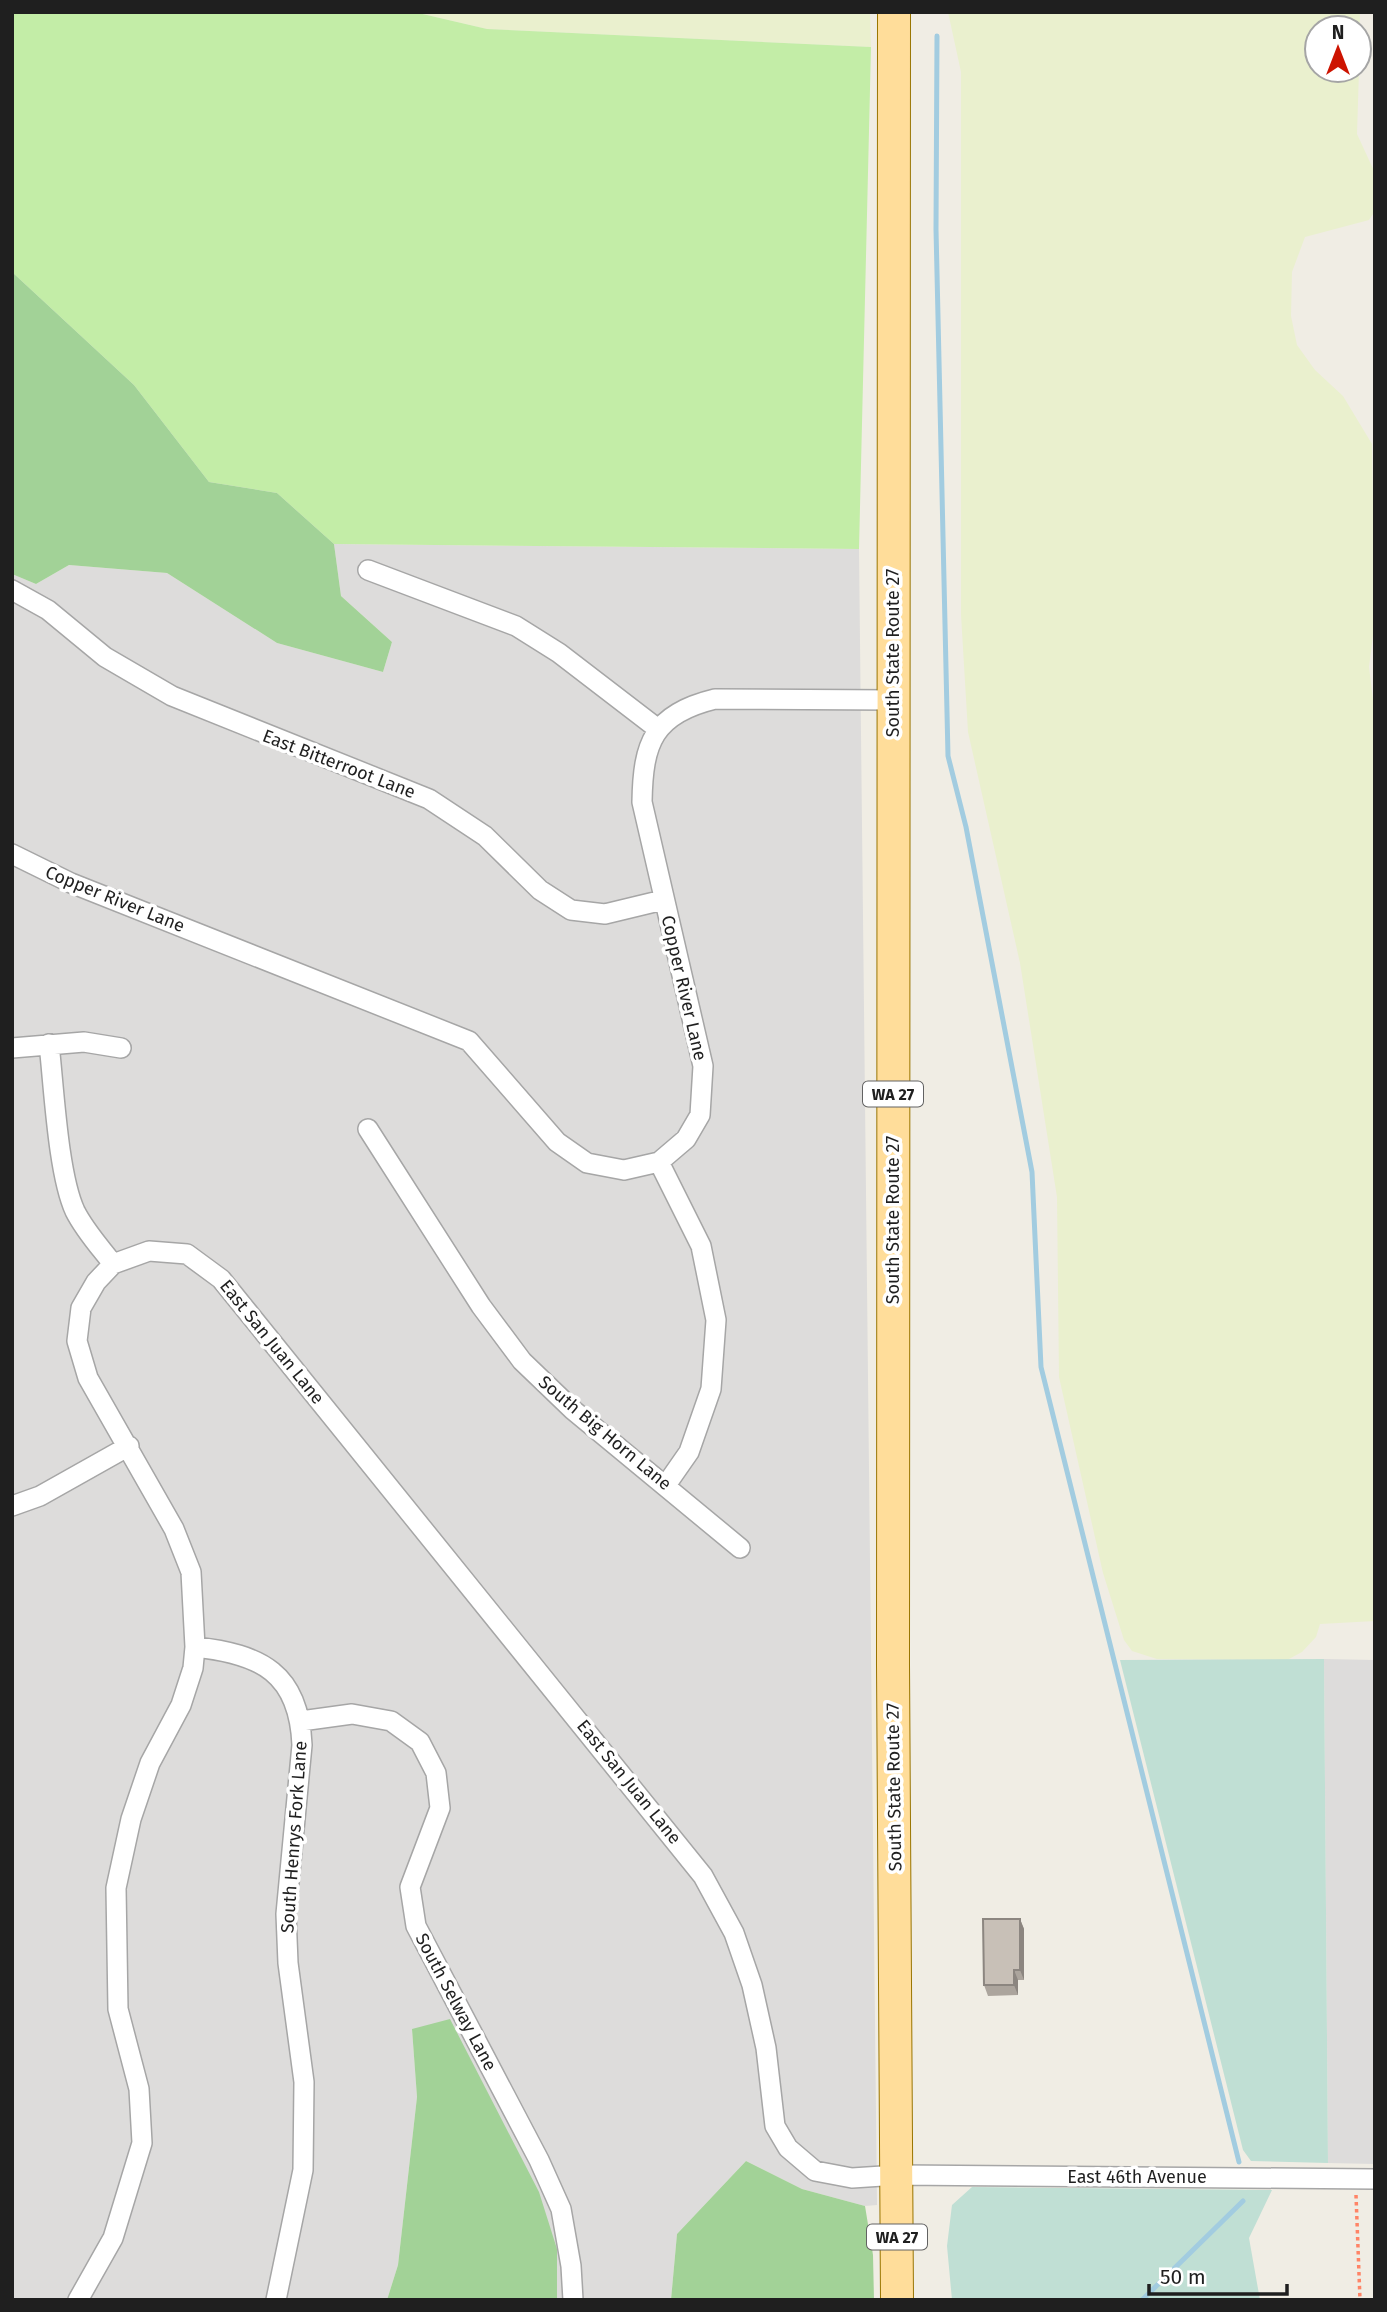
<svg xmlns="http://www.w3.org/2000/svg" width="1387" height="2312" viewBox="0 0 1387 2312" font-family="'Fira Sans',sans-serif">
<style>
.residential{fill:#dddcdb}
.farmland{fill:#eaf0ce}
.grass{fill:#c3eda7}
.forest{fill:#a2d297}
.wetland{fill:#c0dfd4}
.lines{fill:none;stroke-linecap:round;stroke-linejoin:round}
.stream{stroke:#a2cce0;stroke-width:5}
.minor-casing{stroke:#a6a6a6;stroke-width:22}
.primary-casing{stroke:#997500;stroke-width:34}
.path{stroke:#ff8466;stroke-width:3.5;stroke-dasharray:3.5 3.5;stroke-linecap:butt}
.minor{stroke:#fff;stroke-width:19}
.primary{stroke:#ffdd9a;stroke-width:32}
.wall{fill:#aca59d}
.shaded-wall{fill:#8c8680}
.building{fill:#c8c0b7;stroke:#8c8680;stroke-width:2}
.labels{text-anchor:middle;stroke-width:7;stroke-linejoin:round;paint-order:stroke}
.shield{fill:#fff;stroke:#626262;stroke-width:2}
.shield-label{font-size:16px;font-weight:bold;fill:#1f1f1f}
.street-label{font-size:18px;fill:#1f1f1f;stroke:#fff}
</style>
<rect width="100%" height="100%" fill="#f0ede4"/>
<path class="residential" d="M 334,544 L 859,549 L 877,2205 L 865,2206 L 802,2189 L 746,2161 L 677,2234 L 671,2300 L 557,2300 L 557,2249 L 412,2029 L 417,2097 L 398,2265 L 387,2300 L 12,2300 L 12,574 L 36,584 L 69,565 L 167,573 L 277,643 L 383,672 L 392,642 L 341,596 Z
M 1324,1659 L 1375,1660 L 1375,2164 L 1328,2163 Z"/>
<path class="farmland" d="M 414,12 L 870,12 L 871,47 L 487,29 Z
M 948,12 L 1360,12 L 1359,51 L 1359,28 L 1317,28 L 1317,70 L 1359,70 L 1357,134 L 1375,173 L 1375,211 L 1369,220 L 1305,237 L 1292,272 L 1291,316 L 1297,345 L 1315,370 L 1343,396 L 1372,444 L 1375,620 L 1369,667 L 1375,716 L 1375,1621 L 1320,1624 L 1316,1637 L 1302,1652 L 1287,1660 L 1157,1659 L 1132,1651 L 1124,1640 L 1103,1573 L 1059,1377 L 1057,1197 L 1020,963 L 968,732 L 961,615 L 961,72 Z"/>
<path class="grass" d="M 12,12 L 414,12 L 487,29 L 871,47 L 859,549 L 334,544 L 277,493 L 209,482 L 134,385 L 12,272 Z"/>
<path class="forest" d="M 12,272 L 134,385 L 209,482 L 277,493 L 334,544 L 341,596 L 392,642 L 383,672 L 277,643 L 167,573 L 69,565 L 36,584 L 12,574 Z
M 450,2019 L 539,2192 L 557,2249 L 557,2300 L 387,2300 L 398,2265 L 417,2097 L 412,2029 Z
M 746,2161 L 802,2189 L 865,2206 L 873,2255 L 874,2300 L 671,2300 L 677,2234 Z"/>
<path class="wetland" d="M 1324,1659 L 1328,2163 L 1251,2161 L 1243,2150 L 1120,1660 Z
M 972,2187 L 1272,2190 L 1249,2238 L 1260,2300 L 952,2300 L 947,2246 L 952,2205 Z"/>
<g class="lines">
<path class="stream" d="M 937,36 L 936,229 L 948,756 L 966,827 L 1032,1172 L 1041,1367 L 1239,2162
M 1142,2300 L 1243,2201"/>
<defs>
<path id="minor" d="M 368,570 L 516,626 L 559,653 L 658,729
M 12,590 L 48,610 L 105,657 L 172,696 L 429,799 L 485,836 L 540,890 L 571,910 L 605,914 L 663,900
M 12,854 L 71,883 L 469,1041 L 557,1142 L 587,1163 L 624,1170 L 659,1162 L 686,1139 L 700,1115 L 703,1066 L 642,802 C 643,743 653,714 715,699 L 893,700
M 49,1044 C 54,1088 58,1174 75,1211 C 85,1231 100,1247 113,1264
M 12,1048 L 84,1042 L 121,1048
M 368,1129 L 481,1306 L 522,1361 L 573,1410 L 740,1548
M 659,1162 L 701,1246 L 716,1320 L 711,1389 L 689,1452 L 666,1485
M 12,1506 L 40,1496 L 129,1446
M 195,1647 C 261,1654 299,1673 302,1745 L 286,1914 L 288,1963 L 304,2082 L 303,2170 L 276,2300
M 301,1721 L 352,1714 L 391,1721 L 420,1742 L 436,1773 L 440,1808 L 410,1887 L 416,1926 L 539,2160 L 561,2209 L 571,2266 L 573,2300
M 78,2300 L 113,2238 L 142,2143 L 139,2089 L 118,2009 L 116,1888 L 131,1819 L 150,1763 L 181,1705 L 193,1668 L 195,1647 L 191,1572 L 174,1529 L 88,1378 L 77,1341 L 81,1308 L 96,1282 L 113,1264 L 149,1251 L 187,1254 L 221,1279 L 703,1876 L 734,1933 L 752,1985 L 766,2048 L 775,2126 L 788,2148 L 815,2171 L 852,2178 L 898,2175 L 1375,2179"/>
<path id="primary" d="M 894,12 L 893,1665 L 897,2300"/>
</defs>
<use href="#minor" class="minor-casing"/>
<use href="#primary" class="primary-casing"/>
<path class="path" d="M 1356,2195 L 1360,2300"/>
<use href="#minor" class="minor"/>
<use href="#primary" class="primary"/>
</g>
<path class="wall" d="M 1020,1919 L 1024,1929 L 1024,1980 L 1018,1980 L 1018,1995 L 988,1996 L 984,1985 Z"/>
<path class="shaded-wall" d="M 1020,1919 L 1024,1929 L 1024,1980 L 1020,1970 Z
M 1014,1970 L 1018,1980 L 1018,1995 L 1014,1985 Z"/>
<path class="building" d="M 983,1919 L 1020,1919 L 1020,1970 L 1014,1970 L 1014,1985 L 984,1985 Z"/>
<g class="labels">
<g class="shield">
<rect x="863" y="1081.5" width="60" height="25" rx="5"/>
<rect x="867" y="2224.5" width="60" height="25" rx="5"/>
</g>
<g class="shield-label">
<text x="893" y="1100">WA 27</text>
<text x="897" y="2243">WA 27</text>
</g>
<g class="street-label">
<text transform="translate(893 653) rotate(-90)" y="6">South State Route 27</text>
<text transform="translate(339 764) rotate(21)" y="6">East Bitterroot Lane</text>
<text transform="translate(115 899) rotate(22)" y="6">Copper River Lane</text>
<text transform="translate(684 988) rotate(77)" y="6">Copper River Lane</text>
<text transform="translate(893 1220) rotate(-90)" y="6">South State Route 27</text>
<text transform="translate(272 1342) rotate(51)" y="6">East San Juan Lane</text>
<text transform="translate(605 1433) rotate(40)" y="6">South Big Horn Lane</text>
<text transform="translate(629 1782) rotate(51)" y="6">East San Juan Lane</text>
<text transform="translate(894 1787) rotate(-91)" y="6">South State Route 27</text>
<text transform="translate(294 1837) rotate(-86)" y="6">South Henrys Fork Lane</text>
<text transform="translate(456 2002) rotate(62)" y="6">South Selway Lane</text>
<text x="1137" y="2183">East 46th Avenue</text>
</g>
</g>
<rect width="1387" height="2312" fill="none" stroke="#1f1f1f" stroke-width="28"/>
<g transform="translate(1338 49)"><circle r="33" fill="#ffffff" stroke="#a5a5a5" stroke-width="2"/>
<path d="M0-5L12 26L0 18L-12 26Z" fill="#cd1300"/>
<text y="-10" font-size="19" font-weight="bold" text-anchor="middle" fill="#1f1f1f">N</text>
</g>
<path d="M1149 2284v10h138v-10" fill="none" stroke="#1f1f1f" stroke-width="3.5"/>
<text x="1160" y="2284" font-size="21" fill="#1f1f1f" stroke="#ffffff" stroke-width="5" paint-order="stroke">50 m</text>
</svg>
